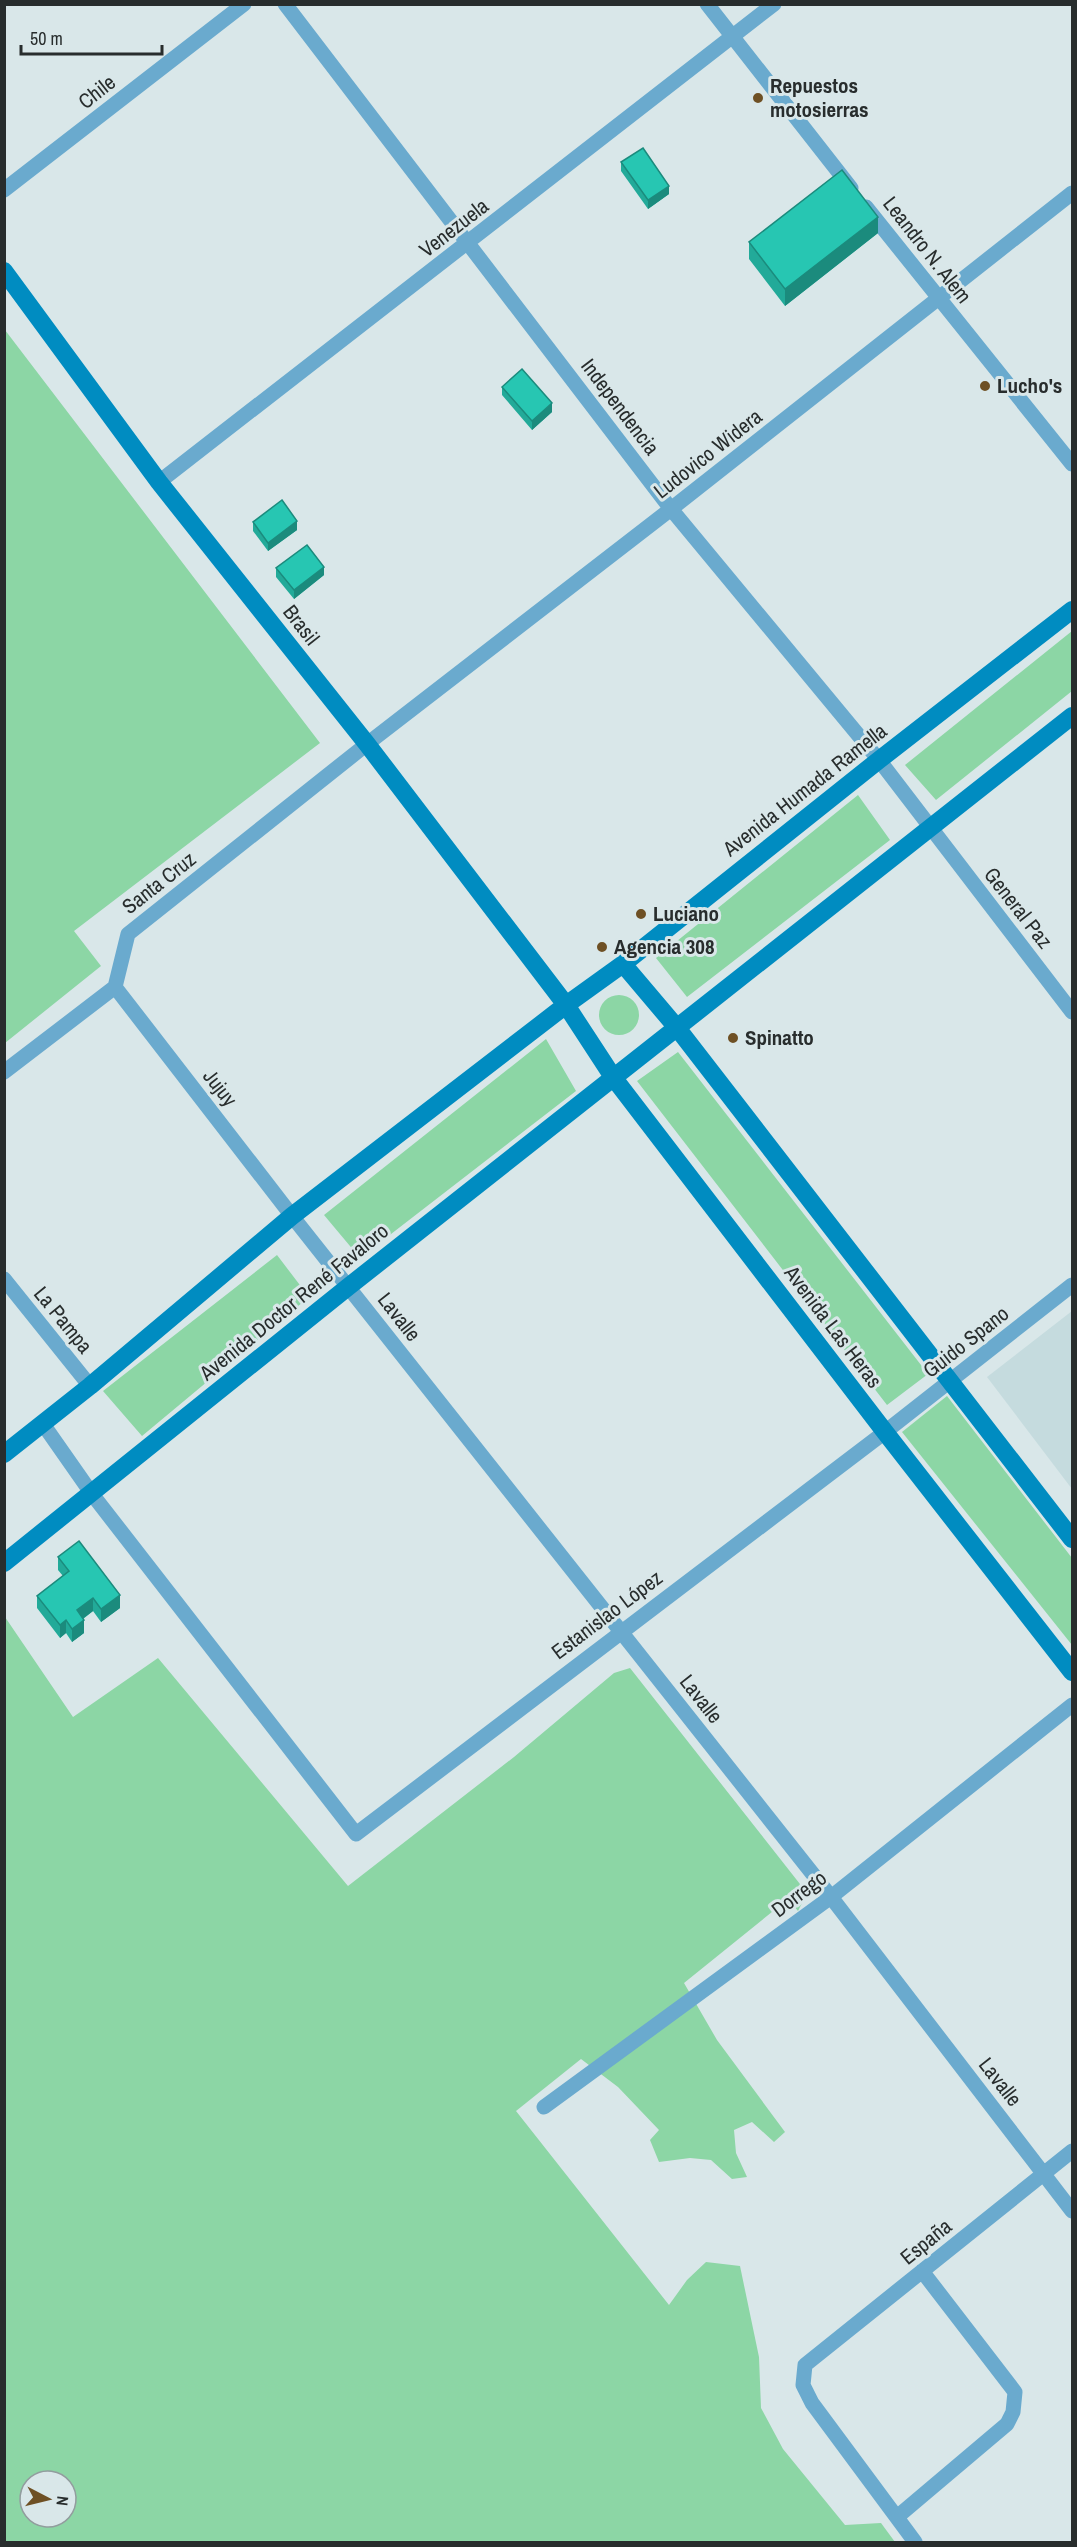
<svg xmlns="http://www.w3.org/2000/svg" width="1077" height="2547" viewBox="0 0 1077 2547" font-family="'Archivo Narrow',sans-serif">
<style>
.built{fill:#c5dbde}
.green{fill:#8cd6a5;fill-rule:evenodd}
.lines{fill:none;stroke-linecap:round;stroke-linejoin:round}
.street{stroke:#6aaace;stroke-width:15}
.secondary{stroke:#008cc1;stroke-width:18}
.wall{fill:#2a9}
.shaded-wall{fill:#1b8b7d}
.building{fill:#27c6b2;stroke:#1b8b7d;stroke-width:1.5}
.poi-dot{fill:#6e5024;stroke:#d9e7e9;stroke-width:2}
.labels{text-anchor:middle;stroke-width:6;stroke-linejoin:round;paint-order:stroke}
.poi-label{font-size:21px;font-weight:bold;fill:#282d2d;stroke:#d9e7e9;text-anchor:start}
.street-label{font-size:21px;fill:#282d2d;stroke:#d9e7e9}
</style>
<rect width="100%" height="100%" fill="#d9e7e9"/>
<path class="built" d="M 1072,1311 L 1072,1489 L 987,1377 Z"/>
<path class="green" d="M 5,330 L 320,743 L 74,931 L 101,966 L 5,1043 Z
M 1072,631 L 1072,691 L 936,800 L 905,765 Z
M 858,795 L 890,840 L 687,997 L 656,958 Z
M599 1015a20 20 0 1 1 40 0a20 20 0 1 1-40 0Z
M 546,1039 L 576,1091 L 360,1258 L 324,1215 Z
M 678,1052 L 928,1374 L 887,1405 L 637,1081 Z
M 277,1255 L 309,1297 L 142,1436 L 103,1391 Z
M 947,1396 L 1072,1558 L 1072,1645 L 902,1432 Z
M 5,1617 L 73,1717 L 158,1658 L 348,1886 L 514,1757 L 614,1673 L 630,1668 L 807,1893 L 798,1911 L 788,1899 L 684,1983 L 717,2040 L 785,2132 L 774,2142 L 752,2122 L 734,2130 L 736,2153 L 747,2177 L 732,2179 L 711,2160 L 690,2158 L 659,2162 L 650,2140 L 659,2130 L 618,2087 L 581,2059 L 516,2111 L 669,2305 L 687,2280 L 706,2262 L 740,2266 L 759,2357 L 761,2408 L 783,2449 L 845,2525 L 881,2523 L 895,2542 L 5,2542 ZM 30,2481 L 66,2481 L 66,2517 L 30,2517 Z"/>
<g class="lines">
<path class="street" d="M 285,4 L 671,509 L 879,760 L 1072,1012
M 707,4 L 851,188
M 4,190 L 244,4
M 866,207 L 1072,464
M 159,482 L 774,4
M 115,987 L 292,1216 L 831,1897 L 1072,2211
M 4,1072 L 115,987 L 128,934 L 367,744 L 671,509 L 1072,193
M 4,1279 L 90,1386
M 43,1424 L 92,1494 L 356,1834 L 885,1432 L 1072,1285
M 544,2107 L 831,1897 L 1072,1705
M 897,2517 L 1007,2424 L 1013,2412 L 1015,2392 L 922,2271
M 915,2542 L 812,2403 L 803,2385 L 805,2365 L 1072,2151"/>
<path class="secondary" d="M 4,271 L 159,482 L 367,744 L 566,1005 L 613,1077 L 885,1432 L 1072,1672
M 623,964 L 678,1029 L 1072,1539
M 4,1454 L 90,1386 L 292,1216 L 566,1005 L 623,964 L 879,760 L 1072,610
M 4,1563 L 348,1287 L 1072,716"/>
</g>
<path class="wall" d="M 621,162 L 669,194 L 648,209 L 621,171 Z
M 878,233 L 785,306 L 749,259 L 749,242 Z
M 502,387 L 552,412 L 532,430 L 502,395 Z
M 253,522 L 297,530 L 268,551 L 253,531 Z
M 276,568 L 324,575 L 294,599 L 276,577 Z
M 58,1557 L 120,1608 L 101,1622 L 93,1611 L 83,1619 L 84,1633 L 72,1642 L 66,1633 L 60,1638 L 37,1608 L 37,1596 L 63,1576 L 58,1570 Z"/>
<path class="shaded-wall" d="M 669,186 L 669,194 L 648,209 L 648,200 Z
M 878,217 L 878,233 L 785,306 L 785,289 Z
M 552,403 L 552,412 L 532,430 L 532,421 Z
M 297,521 L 297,530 L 268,551 L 268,543 Z
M 324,567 L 324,575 L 294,599 L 294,590 Z
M 120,1595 L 120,1608 L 101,1622 L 101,1609 Z
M 93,1598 L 93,1611 L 77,1623 L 77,1610 Z
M 66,1620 L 66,1633 L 60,1638 L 60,1625 Z
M 84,1620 L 84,1633 L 72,1642 L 72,1629 Z"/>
<path class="building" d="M 643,148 L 669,186 L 648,200 L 621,162 Z
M 842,170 L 878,217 L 785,289 L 749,242 Z
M 522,369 L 552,403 L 532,421 L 502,387 Z
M 282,500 L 297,521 L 268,543 L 253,522 Z
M 307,545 L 324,567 L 294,590 L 276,568 Z
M 79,1541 L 120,1595 L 101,1609 L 93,1598 L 77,1610 L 84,1620 L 72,1629 L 66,1620 L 60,1625 L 37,1596 L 69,1571 L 58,1557 Z"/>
<g class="poi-dot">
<circle cx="758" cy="98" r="6"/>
<circle cx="985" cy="386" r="6"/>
<circle cx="641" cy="914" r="6"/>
<circle cx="602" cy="947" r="6"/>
<circle cx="733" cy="1038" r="6"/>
</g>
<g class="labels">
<g class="poi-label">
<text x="770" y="93">Repuestos<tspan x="770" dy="24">motosierras</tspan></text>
<text x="997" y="393">Lucho's</text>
<text x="653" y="921">Luciano</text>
<text x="614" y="954">Agencia 308</text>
<text x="745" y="1045">Spinatto</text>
</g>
<g class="street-label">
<text transform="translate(97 92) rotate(-38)" y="7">Chile</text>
<text transform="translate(454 228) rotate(-38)" y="7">Venezuela</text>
<text transform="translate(927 250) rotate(52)" y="7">Leandro N. Alem</text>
<text transform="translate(620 407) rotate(53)" y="7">Independencia</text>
<text transform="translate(708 454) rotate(-38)" y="7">Ludovico Widera</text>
<text transform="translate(301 625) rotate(52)" y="7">Brasil</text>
<text transform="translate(805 790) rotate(-38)" y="7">Avenida Humada Ramella</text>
<text transform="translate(159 883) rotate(-38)" y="7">Santa Cruz</text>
<text transform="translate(1018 908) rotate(52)" y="7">General Paz</text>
<text transform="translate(220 1088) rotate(52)" y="7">Jujuy</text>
<text transform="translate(294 1302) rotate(-39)" y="7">Avenida Doctor René Favaloro</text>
<text transform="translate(399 1317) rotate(52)" y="7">Lavalle</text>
<text transform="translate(63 1320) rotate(51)" y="7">La Pampa</text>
<text transform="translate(833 1327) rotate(53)" y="7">Avenida Las Heras</text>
<text transform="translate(966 1342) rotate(-38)" y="7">Guido Spano</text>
<text transform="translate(607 1615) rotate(-37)" y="7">Estanislao López</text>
<text transform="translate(701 1699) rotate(52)" y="7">Lavalle</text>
<text transform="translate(799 1894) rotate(-37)" y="7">Dorrego</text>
<text transform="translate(1000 2082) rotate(52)" y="7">Lavalle</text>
<text transform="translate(926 2242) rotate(-39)" y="7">España</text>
</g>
</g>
<rect width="1077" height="2547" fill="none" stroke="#282d2d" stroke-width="12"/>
<g transform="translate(48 2499) rotate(97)"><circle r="28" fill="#d9e7e9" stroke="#929d9e" stroke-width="1.5"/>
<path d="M0-4.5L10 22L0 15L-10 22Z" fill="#6e5024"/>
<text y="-9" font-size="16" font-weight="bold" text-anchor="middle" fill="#282d2d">N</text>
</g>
<path d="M21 45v9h141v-9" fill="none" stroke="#282d2d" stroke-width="3"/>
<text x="30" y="45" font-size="18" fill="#282d2d" stroke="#d9e7e9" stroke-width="4.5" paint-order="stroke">50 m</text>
</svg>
